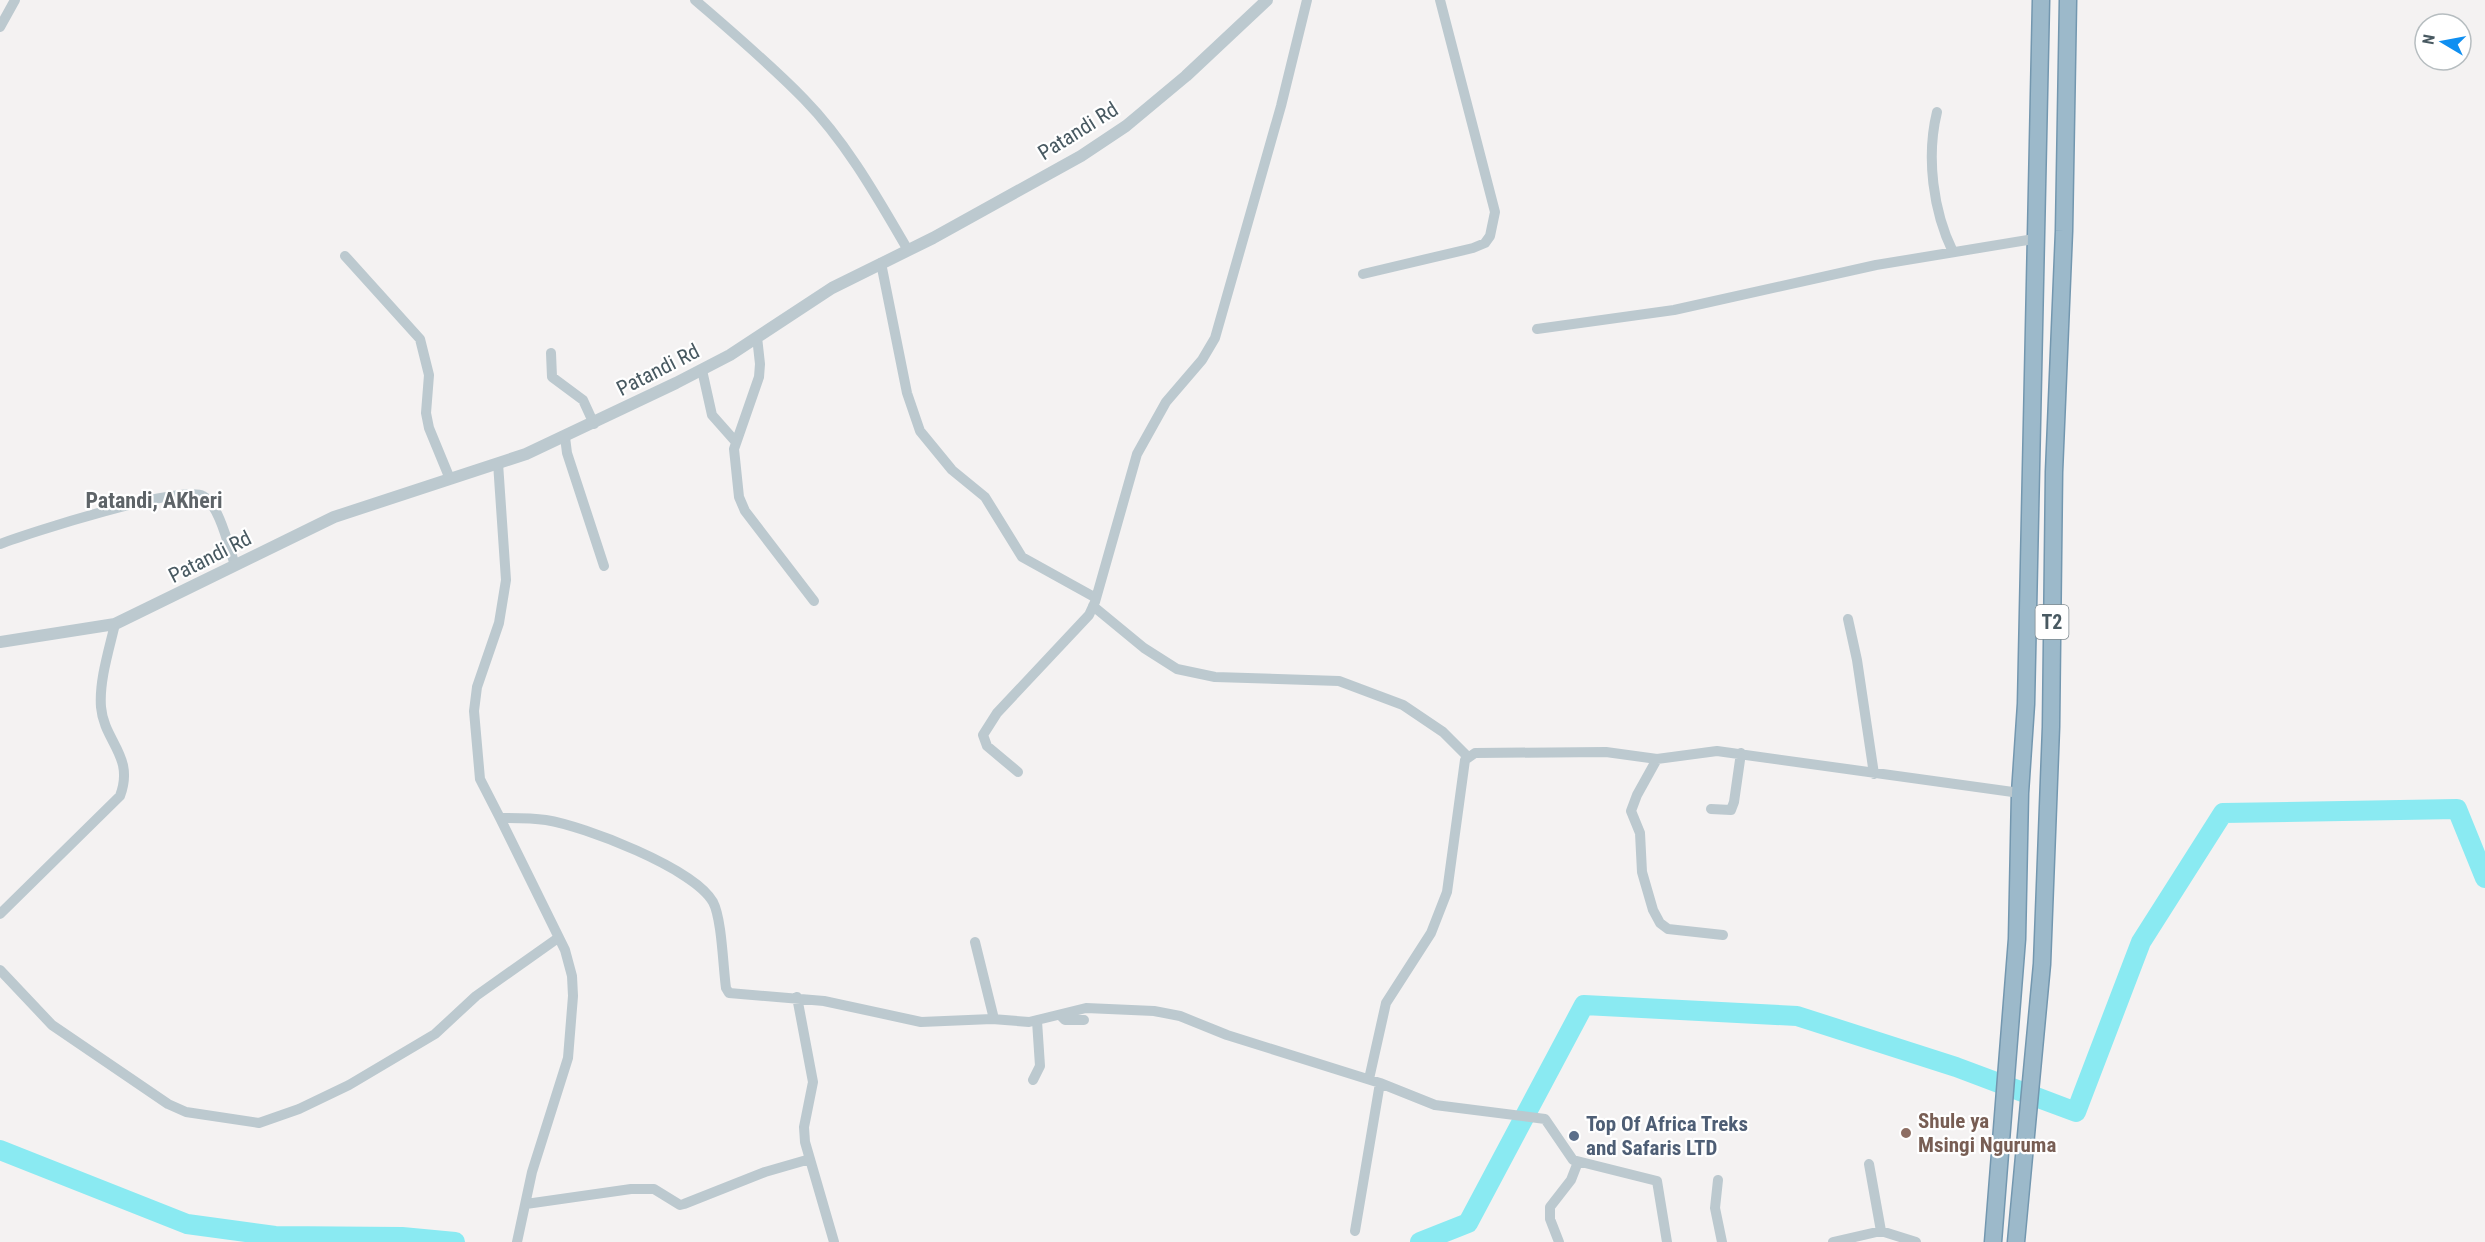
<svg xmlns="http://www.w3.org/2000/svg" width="2485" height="1242" viewBox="0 0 2485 1242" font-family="'Roboto Condensed',sans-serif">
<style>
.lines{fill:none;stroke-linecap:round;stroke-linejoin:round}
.river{stroke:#8aeaf2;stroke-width:20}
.trunk-casing{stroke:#7397af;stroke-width:19}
.minor{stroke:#bcc9cf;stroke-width:10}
.tertiary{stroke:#bcc9cf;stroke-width:12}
.trunk{stroke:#9cb9ca;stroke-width:16}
.education-dot{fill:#8d6e63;stroke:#fff;stroke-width:2}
.service-dot{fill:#5c6f8a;stroke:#fff;stroke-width:2}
.labels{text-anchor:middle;stroke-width:4.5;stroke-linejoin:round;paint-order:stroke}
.shield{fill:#fff;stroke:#7f8b90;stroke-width:1.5}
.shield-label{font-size:20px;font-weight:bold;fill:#485961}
.street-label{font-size:21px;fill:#485961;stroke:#fff}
.education-label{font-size:21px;font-weight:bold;fill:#785e54;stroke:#fff;text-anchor:start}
.service-label{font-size:21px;font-weight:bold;fill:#4e5e75;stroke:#fff;text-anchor:start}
.neighbourhood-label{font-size:22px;font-weight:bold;fill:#5e6468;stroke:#fff}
</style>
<rect width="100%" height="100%" fill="#f4f2f2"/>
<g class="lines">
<path class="river" d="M 0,1150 L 187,1224 L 275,1236 L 402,1237 L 455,1242
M 1420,1242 L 1468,1223 L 1584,1005 L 1797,1016 L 1956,1067 L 2076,1112 L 2141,942 L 2223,813 L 2457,809 L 2485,878"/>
<defs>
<path id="trunk" d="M 1993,1242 L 2017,939 L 2020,793 L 2026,704 L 2041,0
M 2016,1242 L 2042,964 L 2051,727 L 2054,472 L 2064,231 L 2068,0"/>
</defs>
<use href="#trunk" class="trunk-casing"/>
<path class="minor" d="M 695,0 C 732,32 770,64 804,99 C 847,143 877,197 908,250
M 0,27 L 15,0
M 1937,112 C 1926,157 1933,211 1953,252
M 345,256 L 420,339 L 429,375 L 426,413 L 429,428 L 450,479
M 881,263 L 907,393 L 920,431 L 952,470 L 985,497 L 1022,557 L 1096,598
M 1363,274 L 1473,248 L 1485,243 L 1490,236 L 1495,212 L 1440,0
M 1537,329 L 1674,310 L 1876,265 L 2034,239
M 757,337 L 760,364 L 759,377 L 734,449 L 739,497 L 745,511 L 814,601
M 551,353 L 552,377 L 583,400 L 594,424
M 702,370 L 712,415 L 735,441
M 565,437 L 567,453 L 604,566
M 498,463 L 506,580 L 499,623 L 477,687 L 474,711 L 480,779 L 500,818 L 565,950 L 572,976 L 573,996 L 568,1058 L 532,1172 L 517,1242
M 0,544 C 28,533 182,484 203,496 C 219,504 229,548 235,565
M 1093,606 L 1144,648 L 1177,669 L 1215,677 L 1339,681 L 1403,705 L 1443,732 L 1468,757
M 1848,619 L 1857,660 L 1874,774
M 1657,759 L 1637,795 L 1631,811 L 1640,833 L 1642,872 L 1653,910 L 1660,923 L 1668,929 L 1723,935
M 1018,772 L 987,746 L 983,735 L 997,713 L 1089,615 L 1095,602 L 1137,454 L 1166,402 L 1202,360 L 1215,338 L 1281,106 L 1307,0
M 1711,809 L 1731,810 L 1734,802 L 1741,753
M 500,818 C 516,818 531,818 546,820 C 584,826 694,868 713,902 C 722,919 723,967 726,988 L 729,993 L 824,1001 L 921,1022 L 992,1019 L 1029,1022 L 1086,1008 L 1154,1011 L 1180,1016 L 1227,1035 L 1380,1083 L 1435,1105 L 1545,1119 L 1573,1160 L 1657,1181 L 1667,1242
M 0,914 L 120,796 C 135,756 104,742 101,707 C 99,681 109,650 115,624
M 975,942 L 994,1019
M 0,970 L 52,1025 L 168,1104 L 186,1112 L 259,1123 L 299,1109 L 349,1085 L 435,1034 L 476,996 L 558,938
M 797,997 L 813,1082 L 804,1127 L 805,1142 L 834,1242
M 1061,1016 L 1065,1020 L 1084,1020
M 1369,1079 L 1386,1003 L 1431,933 L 1447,892 L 1465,760 L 1475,753 L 1606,752 L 1657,759 L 1717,751 L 2020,793
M 1033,1080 L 1040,1066 L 1037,1021
M 1869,1164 L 1881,1231
M 1718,1180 L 1715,1208 L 1722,1242
M 526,1204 L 631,1189 L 654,1189 L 680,1205 L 684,1204 L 765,1172 L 810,1159
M 1355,1231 L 1380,1083
M 1559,1242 L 1550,1219 L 1550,1207 L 1571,1180 L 1578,1162
M 1833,1242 L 1881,1231 L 1916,1242"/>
<path class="tertiary" d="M 0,642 L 115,624 L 334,517 L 526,454 L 676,383 L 730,355 L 832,288 L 933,238 L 1081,156 L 1126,126 L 1186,76 L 1267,0"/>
<use href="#trunk" class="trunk"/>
</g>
<circle class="education-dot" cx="1906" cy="1133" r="6"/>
<circle class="service-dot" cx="1574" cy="1136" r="6"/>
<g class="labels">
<rect class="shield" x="2035.5" y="605" width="33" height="34" rx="4.5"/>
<g class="shield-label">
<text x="2052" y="629">T2</text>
</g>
<g class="street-label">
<text transform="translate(1078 131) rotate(-32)" y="7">Patandi Rd</text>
<text transform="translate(658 370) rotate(-27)" y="7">Patandi Rd</text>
<text transform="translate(210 557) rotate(-27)" y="7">Patandi Rd</text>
</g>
<g class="education-label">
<text x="1918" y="1128">Shule ya<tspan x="1918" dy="24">Msingi Nguruma</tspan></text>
</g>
<g class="service-label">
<text x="1586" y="1131">Top Of Africa Treks<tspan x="1586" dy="24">and Safaris LTD</tspan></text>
</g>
<g class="neighbourhood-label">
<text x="154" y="508">Patandi, AKheri</text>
</g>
</g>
<g transform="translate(2443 42) rotate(280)"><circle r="28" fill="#ffffff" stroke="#b6bdc0" stroke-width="1.5"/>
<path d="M0-4.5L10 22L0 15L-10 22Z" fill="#0f8ff1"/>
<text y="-9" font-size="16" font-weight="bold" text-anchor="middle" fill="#485961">N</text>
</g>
</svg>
